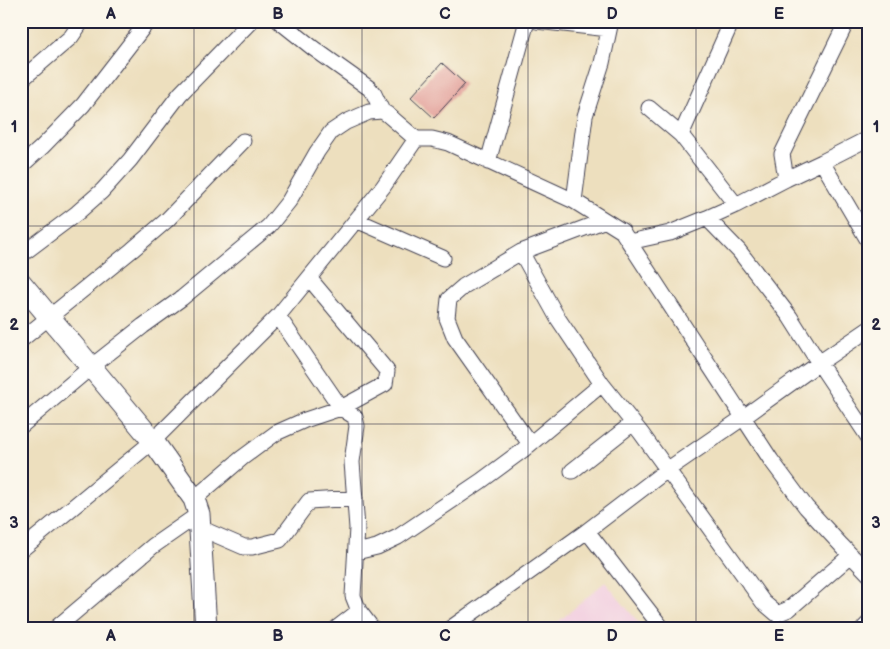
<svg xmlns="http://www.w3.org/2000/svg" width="890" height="649" viewBox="0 0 890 649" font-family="'Balsamiq Sans',sans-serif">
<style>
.built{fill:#f2cfe0}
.building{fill:#e3a09a}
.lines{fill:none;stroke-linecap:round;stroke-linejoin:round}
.street-casing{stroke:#403e4f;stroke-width:17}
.secondary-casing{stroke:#403e4f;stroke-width:23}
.street{stroke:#fff;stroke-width:15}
.secondary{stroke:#fff;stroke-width:21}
.grid{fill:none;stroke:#22223b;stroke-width:1;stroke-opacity:0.55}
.neatline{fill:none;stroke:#22223b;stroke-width:2}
.grid-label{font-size:16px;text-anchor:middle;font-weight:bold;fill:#22223b}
</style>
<rect width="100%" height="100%" fill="#fbf7ec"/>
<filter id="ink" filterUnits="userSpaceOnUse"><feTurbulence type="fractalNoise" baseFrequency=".02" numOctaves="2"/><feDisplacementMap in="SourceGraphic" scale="10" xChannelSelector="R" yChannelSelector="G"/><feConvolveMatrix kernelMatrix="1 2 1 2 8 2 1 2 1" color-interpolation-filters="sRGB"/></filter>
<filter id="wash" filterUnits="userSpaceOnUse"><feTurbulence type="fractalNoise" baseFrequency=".0096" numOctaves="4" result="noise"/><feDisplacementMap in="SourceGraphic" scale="20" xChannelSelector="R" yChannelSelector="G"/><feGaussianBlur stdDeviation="1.12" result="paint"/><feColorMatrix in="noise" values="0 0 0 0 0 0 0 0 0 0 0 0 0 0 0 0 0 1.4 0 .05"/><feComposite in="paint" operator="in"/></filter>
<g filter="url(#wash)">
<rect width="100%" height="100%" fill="#eddfbe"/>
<path class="built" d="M 605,582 L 643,628 L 551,628 Z"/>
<g id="blocks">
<path class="building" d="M 442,63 L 465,84 L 434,118 L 411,97 Z"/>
</g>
</g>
<g filter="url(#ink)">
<use href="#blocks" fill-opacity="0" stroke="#403e4f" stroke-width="1"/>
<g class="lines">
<defs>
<path id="street" d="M 279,21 L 313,48 L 369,88 L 374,94 L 382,111
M 537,21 L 609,29
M 21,80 L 71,37 L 82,21
M 649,108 L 681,135 L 736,205
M 681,135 L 732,21
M 488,162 L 527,21
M 822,162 L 869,138
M 21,166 L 42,147 L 83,105 L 148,21
M 786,179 L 782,154 L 847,21
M 574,201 L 585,116 L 602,63 L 611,21
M 707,218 L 739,251 L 790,317 L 819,363 L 869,438
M 356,220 L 443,258
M 629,242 L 771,460 L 806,507 L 841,545 L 869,574
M 521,252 L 557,317 L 602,384 L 641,433 L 763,602 L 777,614 L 789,609 L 851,555
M 21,255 L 77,213 L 102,191 L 130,160 L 180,94 L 251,21
M 278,316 L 341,408 L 355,417 L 357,426 L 352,462 L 357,528 L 353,596 L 359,611 L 372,628
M 21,340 L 132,250 L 167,220 L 243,141
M 21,426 L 91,367 L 143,326 L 182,298 L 269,226 L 289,201 L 317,152 L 331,132 L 346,122 L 369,112 L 382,111 L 387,114 L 416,139
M 530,444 L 455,338 L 447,318 L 449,299 L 464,286 L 521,252 L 603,221
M 572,471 L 633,423
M 194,499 L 242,458 L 276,433 L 305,420 L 341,408 L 385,384 L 387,371 L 309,278
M 200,528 L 244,547 L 252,547 L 280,540 L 309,501 L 355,498
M 587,531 L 662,628
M 21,550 L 153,441 L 278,316 L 383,187 L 416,139 L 432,139 L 448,143 L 574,201 L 622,231 L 629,242 L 670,233 L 707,218 L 736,205 L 786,179 L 822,162 L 869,242
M 356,552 L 377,547 L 398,537 L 481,481 L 523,450 L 602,384
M 56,628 L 153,546 L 199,514
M 337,628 L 359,611
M 451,628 L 587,531 L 667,470 L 744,417 L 819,363 L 869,329
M 864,628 L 869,623"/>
<path id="secondary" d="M 21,283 L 153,441 L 194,499 L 199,514 L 206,628"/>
</defs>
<use href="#street" class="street-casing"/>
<use href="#secondary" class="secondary-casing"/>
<use href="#street" class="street"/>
<use href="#secondary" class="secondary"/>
</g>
</g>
<path class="grid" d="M 194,21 L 194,628M 362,21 L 362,628M 528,21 L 528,628M 696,21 L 696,628M 21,226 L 869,226M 21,424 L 869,424"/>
<rect width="890" height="649" fill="none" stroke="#fbf7ec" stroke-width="55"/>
<rect x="28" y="28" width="834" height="594" class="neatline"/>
<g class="grid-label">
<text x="111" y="19">A</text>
<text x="278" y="19">B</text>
<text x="445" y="19">C</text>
<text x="612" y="19">D</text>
<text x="779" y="19">E</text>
<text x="14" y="132">1</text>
<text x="876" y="132">1</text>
<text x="14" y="330">2</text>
<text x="876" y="330">2</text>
<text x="14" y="528">3</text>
<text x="876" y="528">3</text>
<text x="111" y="641">A</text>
<text x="278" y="641">B</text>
<text x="445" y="641">C</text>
<text x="612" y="641">D</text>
<text x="779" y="641">E</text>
</g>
</svg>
